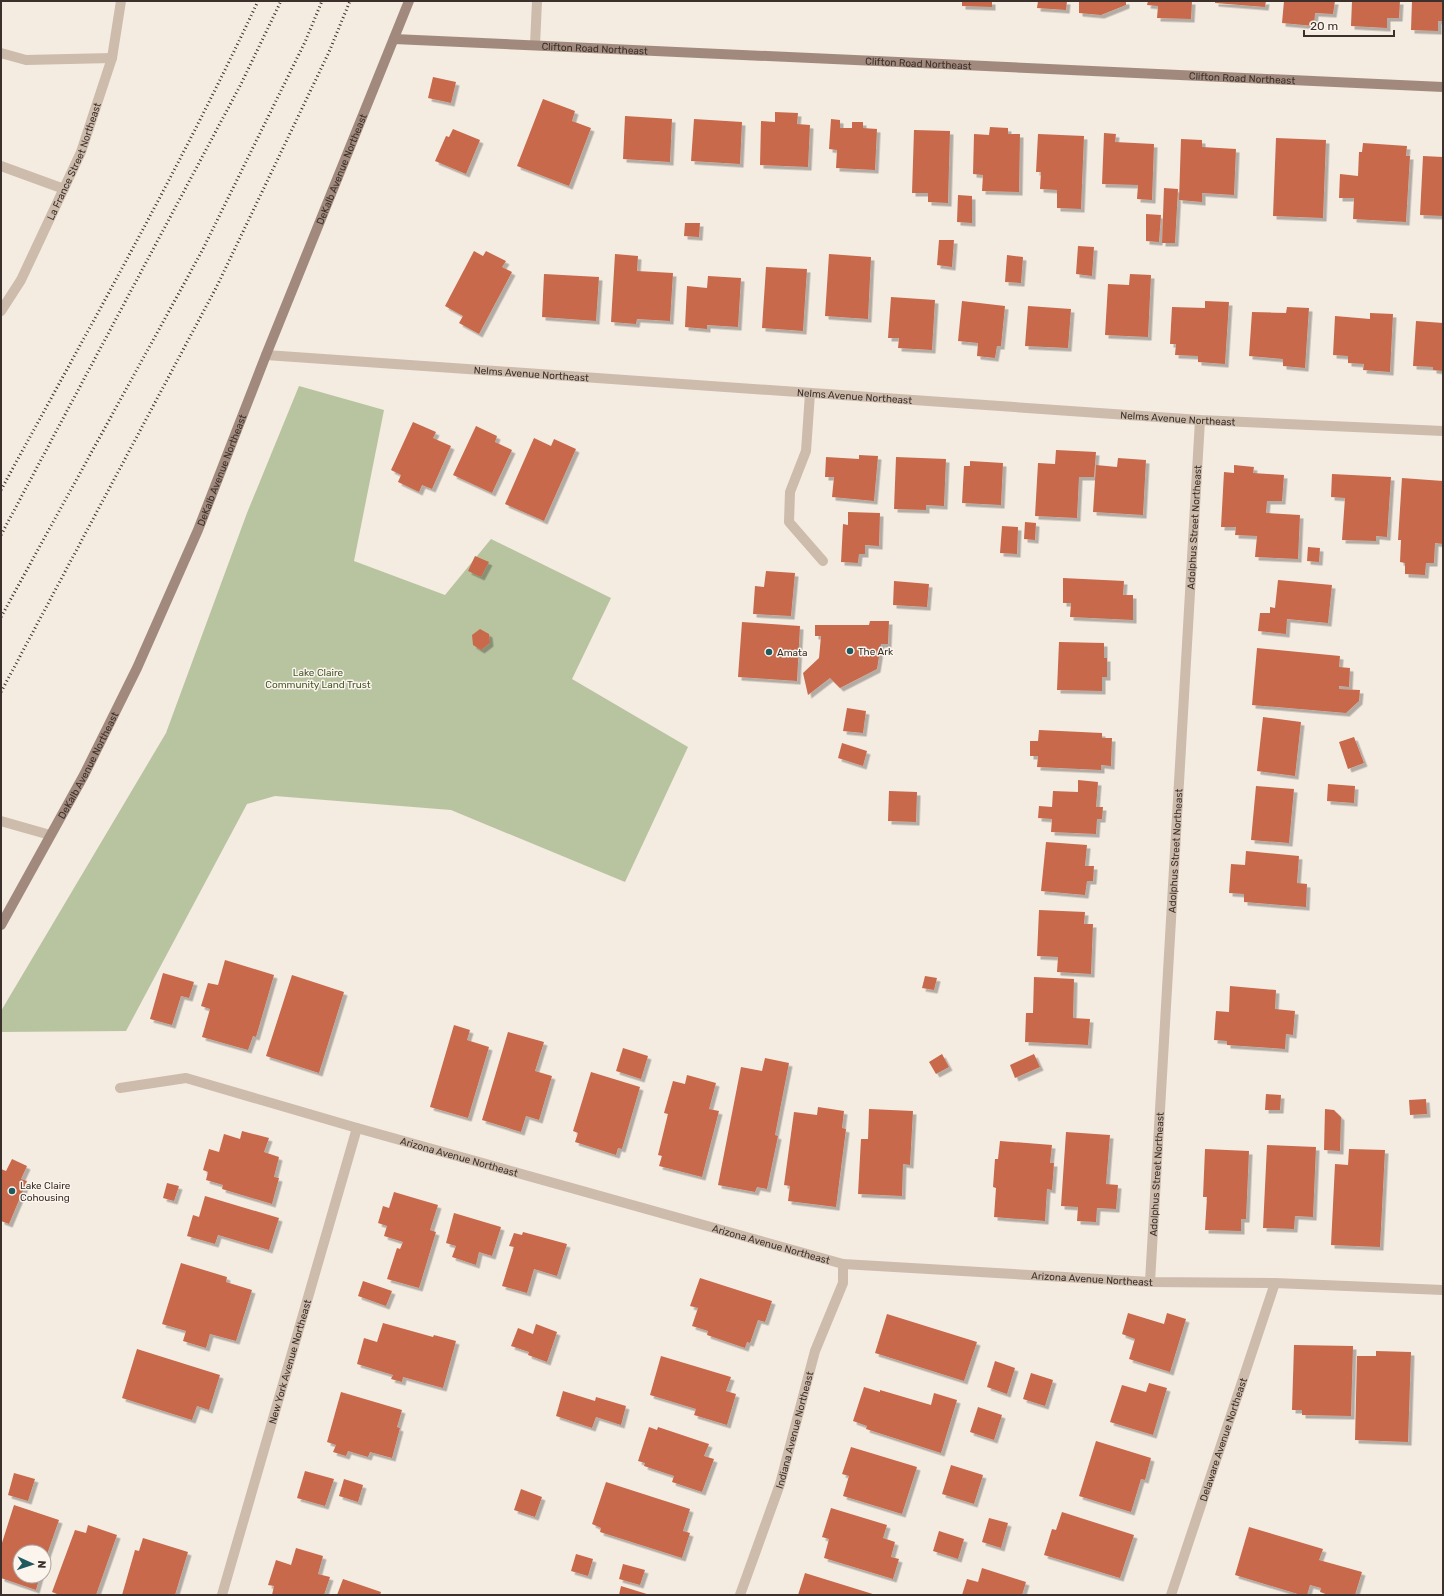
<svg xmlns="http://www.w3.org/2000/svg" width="1444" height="1596" viewBox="0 0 1444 1596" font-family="Rubik,sans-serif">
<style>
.green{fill:#b8c4a0}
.building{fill:#c8694b;filter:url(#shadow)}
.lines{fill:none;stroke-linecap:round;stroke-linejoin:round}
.lane{stroke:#cdbbac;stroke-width:10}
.street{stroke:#cdbbac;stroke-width:10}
.secondary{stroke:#a18a7d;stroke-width:10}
.rail{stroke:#3b302b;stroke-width:3;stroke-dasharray:1 3;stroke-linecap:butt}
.poi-dot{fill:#1f5a5e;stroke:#fbf5ee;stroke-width:1.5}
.labels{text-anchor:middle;stroke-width:3;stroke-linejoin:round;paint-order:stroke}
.street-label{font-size:10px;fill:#3b302b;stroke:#fbf5ee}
.poi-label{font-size:10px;fill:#3b302b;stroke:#fbf5ee;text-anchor:start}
.park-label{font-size:10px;fill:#4a5a2e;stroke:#fbf5ee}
</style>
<defs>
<filter id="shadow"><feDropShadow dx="3.5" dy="3.5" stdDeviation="0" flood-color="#0004"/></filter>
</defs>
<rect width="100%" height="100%" fill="#f4ebe1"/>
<path class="green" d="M 299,386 L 384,410 L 354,561 L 445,595 L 491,539 L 611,598 L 572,679 L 688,747 L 625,882 L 451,810 L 275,796 L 247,804 L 126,1031 L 1,1032 L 1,1011 L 166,733 L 247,513 Z"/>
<path class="building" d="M 962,1 L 992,1 L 992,7 L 962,6 Z
M 1038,1 L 1067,1 L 1066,10 L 1037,8 Z
M 1079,1 L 1126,1 L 1126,5 L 1101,15 L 1079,13 Z
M 1148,1 L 1192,1 L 1191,19 L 1157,18 L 1158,6 L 1147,5 Z
M 1215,1 L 1266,1 L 1265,7 L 1215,3 Z
M 1284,1 L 1335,1 L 1333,14 L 1315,13 L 1314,26 L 1282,23 Z
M 1352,1 L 1400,1 L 1399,18 L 1387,18 L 1387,28 L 1351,26 Z
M 1412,1 L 1443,1 L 1443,21 L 1438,21 L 1438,31 L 1411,30 Z
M 433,77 L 456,82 L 451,103 L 428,98 Z
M 543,99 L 575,111 L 572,121 L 591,128 L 569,186 L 517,166 Z
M 775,112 L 798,113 L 797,124 L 810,125 L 808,167 L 760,165 L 761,121 L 775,122 Z
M 625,116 L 672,119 L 670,162 L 623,159 Z
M 694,119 L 742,122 L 740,164 L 691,161 Z
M 831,119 L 840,120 L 840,128 L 852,128 L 852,122 L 863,122 L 863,128 L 877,129 L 875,170 L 836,168 L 837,150 L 829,149 Z
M 990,127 L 1008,128 L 1008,134 L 1020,134 L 1019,192 L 982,191 L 983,175 L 973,174 L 974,134 L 989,135 Z
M 453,129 L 480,140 L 466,174 L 435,161 L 446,136 L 449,137 Z
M 914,130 L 950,131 L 948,203 L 928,202 L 928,193 L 912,193 Z
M 1104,133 L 1116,134 L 1115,142 L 1154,144 L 1152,200 L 1137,199 L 1138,185 L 1102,184 Z
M 1038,134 L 1084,136 L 1081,209 L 1057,208 L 1057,190 L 1040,189 L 1041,172 L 1036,172 Z
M 1276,138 L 1326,140 L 1323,218 L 1273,216 Z
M 1181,139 L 1202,140 L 1202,147 L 1236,149 L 1234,195 L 1202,193 L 1202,202 L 1179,200 Z
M 1363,143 L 1407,146 L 1406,156 L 1410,156 L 1406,222 L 1353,219 L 1354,198 L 1339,198 L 1340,174 L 1358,176 L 1359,152 L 1362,152 Z
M 1423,156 L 1443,157 L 1443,216 L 1420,215 Z
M 1164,188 L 1178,189 L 1175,243 L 1162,243 Z
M 958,195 L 972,196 L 972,223 L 957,222 Z
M 1146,214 L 1161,215 L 1159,242 L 1146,241 Z
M 685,223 L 700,223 L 699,237 L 684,236 Z
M 939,240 L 954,240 L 952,267 L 937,265 Z
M 1078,246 L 1094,247 L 1092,276 L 1076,274 Z
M 474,251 L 483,256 L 486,251 L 506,261 L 502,267 L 512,272 L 479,334 L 459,323 L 463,316 L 445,306 Z
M 615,254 L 638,256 L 637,271 L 673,273 L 670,321 L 637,319 L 636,324 L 611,322 Z
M 829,254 L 871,257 L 868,319 L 825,316 Z
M 1007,255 L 1023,257 L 1021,283 L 1005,282 Z
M 766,267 L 807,269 L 803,331 L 762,328 Z
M 544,274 L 599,277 L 596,321 L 542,317 Z
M 1130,274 L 1151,275 L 1148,337 L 1105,335 L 1108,284 L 1129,285 Z
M 708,276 L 741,278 L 738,327 L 707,325 L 707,329 L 685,327 L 687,286 L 707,288 Z
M 891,297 L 935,300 L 932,350 L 898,348 L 899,338 L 888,338 Z
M 962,301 L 1005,306 L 1001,346 L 997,346 L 995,358 L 977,356 L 978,343 L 958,341 Z
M 1205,301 L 1229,302 L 1225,364 L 1198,362 L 1198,356 L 1175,355 L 1176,344 L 1170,344 L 1172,307 L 1205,308 Z
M 1028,306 L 1071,309 L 1068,348 L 1025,346 Z
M 1287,307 L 1309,308 L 1305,368 L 1283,366 L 1283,359 L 1249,356 L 1252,312 L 1286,313 Z
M 1370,313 L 1393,314 L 1390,372 L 1363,370 L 1364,364 L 1348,363 L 1348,356 L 1333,355 L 1335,316 L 1370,319 Z
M 1416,321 L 1443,323 L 1443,371 L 1433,370 L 1433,367 L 1413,366 Z
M 413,422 L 436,432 L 433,438 L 451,446 L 432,489 L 422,485 L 419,492 L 398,482 L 401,475 L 391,470 Z
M 476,426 L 497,436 L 495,442 L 512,450 L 492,493 L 453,475 Z
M 534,438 L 551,446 L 554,439 L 576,449 L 544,521 L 505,504 Z
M 1056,450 L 1096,452 L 1094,477 L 1079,477 L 1077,518 L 1035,516 L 1038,463 L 1055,464 Z
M 859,455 L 878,456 L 874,501 L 832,497 L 834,477 L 825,477 L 826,457 L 859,459 Z
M 896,457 L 946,459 L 944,506 L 926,505 L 926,510 L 894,509 Z
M 1118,458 L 1146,460 L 1143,515 L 1093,512 L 1096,465 L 1117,467 Z
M 970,461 L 1003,463 L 1001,505 L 962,503 L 964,466 L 970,466 Z
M 1234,465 L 1254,467 L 1253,473 L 1284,475 L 1282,501 L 1267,501 L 1266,513 L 1300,515 L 1298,559 L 1255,557 L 1257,536 L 1235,535 L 1236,527 L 1221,527 L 1224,472 L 1234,473 Z
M 1332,474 L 1391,477 L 1387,537 L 1376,536 L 1376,541 L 1342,540 L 1345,498 L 1331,497 Z
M 1402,478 L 1443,481 L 1443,544 L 1435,543 L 1434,563 L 1426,563 L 1425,575 L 1405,574 L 1405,563 L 1400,562 L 1401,540 L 1398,540 Z
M 848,512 L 880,513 L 879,546 L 865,545 L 865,554 L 859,554 L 858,563 L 841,562 L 843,524 L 848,525 Z
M 1025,522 L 1036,523 L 1035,540 L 1024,539 Z
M 1002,526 L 1018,527 L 1017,554 L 1000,553 Z
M 1308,547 L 1320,548 L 1319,562 L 1307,561 Z
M 475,556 L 489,562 L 481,577 L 468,571 Z
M 766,571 L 795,573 L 791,616 L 753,614 L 755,586 L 764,587 Z
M 1063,578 L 1124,581 L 1123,595 L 1133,595 L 1133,620 L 1070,617 L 1071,603 L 1063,603 Z
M 1278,580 L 1332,585 L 1328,623 L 1287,619 L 1286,634 L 1258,631 L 1260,613 L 1270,613 L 1270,607 L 1275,608 Z
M 894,581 L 929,584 L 927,607 L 893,605 Z
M 870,621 L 889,621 L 888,644 L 881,644 L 877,669 L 840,688 L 830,678 L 808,695 L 803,673 L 819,658 L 821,636 L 815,636 L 815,625 L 869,625 Z
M 742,622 L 800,626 L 797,681 L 738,677 Z
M 480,629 L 489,634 L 490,643 L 481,650 L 473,645 L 472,635 Z
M 1059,642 L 1104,643 L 1104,658 L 1107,658 L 1107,677 L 1102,677 L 1102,691 L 1057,690 Z
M 1257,648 L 1340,656 L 1339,667 L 1350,668 L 1349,687 L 1339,686 L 1339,689 L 1360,690 L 1359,701 L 1346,713 L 1252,705 Z
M 847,708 L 866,711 L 863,733 L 843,731 Z
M 1263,717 L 1301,722 L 1295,776 L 1257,771 Z
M 1039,730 L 1102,733 L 1102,738 L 1112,738 L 1111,766 L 1101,765 L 1101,770 L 1037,767 L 1038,756 L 1030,756 L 1030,741 L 1038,741 Z
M 1354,737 L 1364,763 L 1348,769 L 1339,742 Z
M 842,743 L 867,751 L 863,766 L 838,758 Z
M 1078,780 L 1098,782 L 1096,807 L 1103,807 L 1102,819 L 1097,819 L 1096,834 L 1051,832 L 1052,819 L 1038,818 L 1039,806 L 1052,807 L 1053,791 L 1078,792 Z
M 1328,784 L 1355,786 L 1354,803 L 1327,801 Z
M 1256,786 L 1294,789 L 1289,843 L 1251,840 Z
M 889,791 L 917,792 L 916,822 L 888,821 Z
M 1046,842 L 1087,845 L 1085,866 L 1094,866 L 1093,881 L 1087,881 L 1085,895 L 1041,891 Z
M 1246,851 L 1299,856 L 1297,883 L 1307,884 L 1306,907 L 1244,902 L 1244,894 L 1229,893 L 1231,864 L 1245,865 Z
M 1039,910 L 1085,912 L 1084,924 L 1093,924 L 1091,974 L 1057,972 L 1058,957 L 1037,956 Z
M 225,960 L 274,975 L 256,1037 L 253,1036 L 248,1050 L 202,1037 L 210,1009 L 201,1006 L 208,983 L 218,985 Z
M 163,973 L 194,982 L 189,998 L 181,996 L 172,1025 L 150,1019 Z
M 292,975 L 344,992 L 319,1073 L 266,1056 Z
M 925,976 L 937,978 L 934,990 L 922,988 Z
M 1034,977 L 1074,979 L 1073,1018 L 1090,1019 L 1088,1045 L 1025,1042 L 1026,1013 L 1033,1013 Z
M 1230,986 L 1276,990 L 1275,1009 L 1295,1011 L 1293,1035 L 1286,1034 L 1285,1049 L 1227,1045 L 1227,1041 L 1214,1040 L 1216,1011 L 1229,1012 Z
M 454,1025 L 470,1030 L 467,1040 L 489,1047 L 468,1118 L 430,1107 Z
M 508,1032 L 544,1042 L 535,1071 L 552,1076 L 539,1120 L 526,1116 L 521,1132 L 482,1120 Z
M 623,1048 L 648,1056 L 641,1079 L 616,1071 Z
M 942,1054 L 949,1067 L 936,1074 L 929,1062 Z
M 1034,1054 L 1040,1067 L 1015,1078 L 1010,1065 Z
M 765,1058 L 789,1063 L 775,1135 L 778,1136 L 767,1189 L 757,1187 L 755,1192 L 718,1185 L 741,1067 L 762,1071 Z
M 591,1072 L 640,1087 L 622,1149 L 618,1148 L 616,1155 L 575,1142 L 578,1133 L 573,1131 Z
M 687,1075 L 716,1083 L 709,1109 L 719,1111 L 702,1177 L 659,1166 L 662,1156 L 658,1155 L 668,1114 L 664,1113 L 673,1081 L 685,1084 Z
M 1266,1094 L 1281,1095 L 1280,1110 L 1265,1110 Z
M 1426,1099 L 1427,1114 L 1410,1115 L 1409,1100 Z
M 818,1107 L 844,1111 L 842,1128 L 846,1129 L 836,1207 L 788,1201 L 790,1186 L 784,1185 L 794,1112 L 817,1115 Z
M 869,1109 L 913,1111 L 910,1165 L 903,1164 L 902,1196 L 858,1194 L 861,1139 L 868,1139 Z
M 1325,1109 L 1334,1110 L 1341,1117 L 1340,1151 L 1324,1150 Z
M 242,1131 L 269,1138 L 264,1152 L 279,1157 L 274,1177 L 279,1178 L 272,1204 L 222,1189 L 223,1185 L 206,1180 L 208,1172 L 203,1170 L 209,1149 L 219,1152 L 224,1134 L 240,1139 Z
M 1066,1132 L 1110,1135 L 1106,1184 L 1118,1185 L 1116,1209 L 1097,1208 L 1096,1222 L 1077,1221 L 1078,1207 L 1061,1206 Z
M 1000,1141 L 1052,1145 L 1050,1163 L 1054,1163 L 1052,1190 L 1047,1189 L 1045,1221 L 994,1217 L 996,1188 L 993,1187 L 995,1159 L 998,1159 Z
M 1267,1145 L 1316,1147 L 1313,1217 L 1295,1216 L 1294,1229 L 1263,1228 Z
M 1205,1149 L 1249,1151 L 1246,1219 L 1241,1219 L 1241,1231 L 1205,1230 L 1207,1197 L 1203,1197 Z
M 1349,1149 L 1385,1150 L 1380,1247 L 1331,1245 L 1335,1164 L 1348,1165 Z
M 12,1159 L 27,1166 L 21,1179 L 27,1181 L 9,1224 L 1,1221 L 1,1169 L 6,1171 Z
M 167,1183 L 179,1186 L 174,1201 L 163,1198 Z
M 394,1192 L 438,1205 L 430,1230 L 436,1232 L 419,1288 L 387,1279 L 397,1248 L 400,1249 L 403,1242 L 384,1236 L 387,1226 L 378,1223 L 383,1206 L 389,1208 Z
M 205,1196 L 279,1218 L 269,1250 L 218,1235 L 215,1244 L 187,1236 L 193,1215 L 199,1217 Z
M 454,1213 L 501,1227 L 492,1256 L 479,1252 L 476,1265 L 452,1257 L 456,1246 L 446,1243 Z
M 523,1232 L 567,1244 L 557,1276 L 534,1269 L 527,1293 L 502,1286 L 514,1247 L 509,1246 L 514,1233 L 522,1235 Z
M 181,1263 L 227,1277 L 226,1282 L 252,1290 L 236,1341 L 210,1334 L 206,1348 L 183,1341 L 186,1331 L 162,1324 Z
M 700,1278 L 772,1301 L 765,1322 L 758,1320 L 750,1343 L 747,1342 L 745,1348 L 707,1335 L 708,1331 L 692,1326 L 698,1308 L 690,1306 Z
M 363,1281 L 392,1291 L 386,1306 L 358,1296 Z
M 1128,1313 L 1164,1324 L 1167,1313 L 1186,1319 L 1170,1372 L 1129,1359 L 1135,1339 L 1122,1334 Z
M 887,1314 L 977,1342 L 964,1381 L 875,1353 Z
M 383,1323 L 433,1337 L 434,1335 L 456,1341 L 443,1388 L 403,1377 L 402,1382 L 391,1379 L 393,1375 L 357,1364 L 364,1338 L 377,1342 Z
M 536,1324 L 557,1332 L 547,1362 L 528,1355 L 529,1352 L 511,1346 L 518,1328 L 533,1334 Z
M 1294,1345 L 1353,1346 L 1351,1416 L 1302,1415 L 1302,1410 L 1292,1410 Z
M 137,1349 L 220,1375 L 209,1410 L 197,1406 L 192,1420 L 122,1398 Z
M 1376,1351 L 1411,1352 L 1408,1442 L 1355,1440 L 1357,1356 L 1376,1356 Z
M 661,1356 L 731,1377 L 726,1391 L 736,1394 L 727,1425 L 694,1415 L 696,1409 L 650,1395 Z
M 995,1361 L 1015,1368 L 1007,1394 L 987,1387 Z
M 1031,1373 L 1053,1380 L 1045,1406 L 1023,1399 Z
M 1149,1383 L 1167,1388 L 1153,1435 L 1110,1422 L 1122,1385 L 1146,1392 Z
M 864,1387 L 880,1392 L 880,1390 L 931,1405 L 934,1393 L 957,1400 L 941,1453 L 866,1429 L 867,1426 L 853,1421 Z
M 563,1391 L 595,1401 L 596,1397 L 626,1406 L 621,1425 L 596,1417 L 592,1428 L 556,1416 Z
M 341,1392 L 402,1410 L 397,1427 L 400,1428 L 392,1458 L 370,1452 L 368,1457 L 348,1451 L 346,1456 L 333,1452 L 336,1445 L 327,1442 Z
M 978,1407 L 1002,1415 L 994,1440 L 970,1432 Z
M 649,1427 L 657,1430 L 658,1427 L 709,1444 L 704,1456 L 714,1459 L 702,1492 L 672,1482 L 674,1476 L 644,1466 L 645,1463 L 638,1461 Z
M 1096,1441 L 1151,1458 L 1145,1480 L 1141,1479 L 1131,1512 L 1079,1496 Z
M 851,1447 L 917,1467 L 902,1514 L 843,1496 L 849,1476 L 842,1474 Z
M 951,1465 L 983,1475 L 974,1504 L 942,1494 Z
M 305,1471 L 334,1479 L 325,1506 L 297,1498 Z
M 14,1473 L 35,1479 L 28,1501 L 8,1495 Z
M 344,1479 L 363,1485 L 358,1502 L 339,1496 Z
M 606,1482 L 690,1509 L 683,1531 L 690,1533 L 682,1558 L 600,1532 L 601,1528 L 592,1524 Z
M 521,1489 L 542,1497 L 535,1517 L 514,1510 Z
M 14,1505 L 59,1520 L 44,1563 L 44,1552 L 20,1552 L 20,1576 L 40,1576 L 36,1590 L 1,1578 L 1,1546 Z
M 831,1508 L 887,1525 L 883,1538 L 895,1542 L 891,1557 L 899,1559 L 893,1579 L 824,1558 L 829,1539 L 822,1537 Z
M 1062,1512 L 1134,1535 L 1120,1578 L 1044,1555 L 1052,1529 L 1056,1530 Z
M 989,1518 L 1008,1523 L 1001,1548 L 982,1542 Z
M 88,1525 L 117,1535 L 96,1595 L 60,1595 L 52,1592 L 75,1530 L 86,1533 Z
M 1249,1527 L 1323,1549 L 1319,1560 L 1362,1572 L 1355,1595 L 1329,1595 L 1320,1592 L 1321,1588 L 1310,1585 L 1307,1595 L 1301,1595 L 1235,1575 Z
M 939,1531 L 964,1539 L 958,1559 L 933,1551 Z
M 143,1538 L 188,1552 L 175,1595 L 122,1595 L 135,1550 L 139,1551 Z
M 296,1548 L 323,1556 L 318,1574 L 330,1577 L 324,1595 L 272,1595 L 274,1586 L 268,1585 L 276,1560 L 291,1565 Z
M 576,1554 L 593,1559 L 588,1576 L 571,1571 Z
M 623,1564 L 645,1570 L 640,1585 L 619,1579 Z
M 982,1568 L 1026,1582 L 1022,1595 L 962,1595 L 967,1579 L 978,1582 Z
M 805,1573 L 876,1595 L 798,1595 Z
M 343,1579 L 381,1592 L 380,1595 L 337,1595 Z
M 621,1586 L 650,1595 L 619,1595 Z"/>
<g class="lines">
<path class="lane" d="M 535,45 L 537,1
M 1,53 L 26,60 L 112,58
M 1,166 L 64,189
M 810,393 L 806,451 L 790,492 L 789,522 L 823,561"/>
<g class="street">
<path id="s1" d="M 1,311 L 21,280 L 81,152 L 112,58 L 121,1"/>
<path id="s2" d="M 266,355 L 1200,420 L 1443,431"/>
<path d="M 1,821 L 50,835"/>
<path id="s3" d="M 120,1088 L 186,1078 L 357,1128 L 843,1264 L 1150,1282 L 1275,1283 L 1443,1290"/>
<path id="s4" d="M 1150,1282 L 1200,420"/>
<path id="s5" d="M 222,1595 L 357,1128"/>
<path id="s6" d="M 740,1595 L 780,1484 L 815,1351 L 843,1283 L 843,1264"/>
<path id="s7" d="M 1171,1595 L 1275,1283"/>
</g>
<g class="secondary">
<path id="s8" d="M 394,39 L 1443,87"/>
<path id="s9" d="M 1,925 L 84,775 L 137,668 L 198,530 L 266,355 L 409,1"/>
</g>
<path class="rail" d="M 1,490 C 89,328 180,168 258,1
M 1,535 L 241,84 L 281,1
M 1,617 L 202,251 L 305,42 L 322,1
M 1,692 L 217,286 L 329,52 L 350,1"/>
</g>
<g class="poi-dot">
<circle cx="850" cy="651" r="4"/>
<circle cx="769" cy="652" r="4"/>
<circle cx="12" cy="1191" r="4"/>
</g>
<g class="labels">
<g class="street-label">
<text dy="4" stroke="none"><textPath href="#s8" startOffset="201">Clifton Road Northeast</textPath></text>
<text dy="4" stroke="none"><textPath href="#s8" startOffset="525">Clifton Road Northeast</textPath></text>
<text dy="4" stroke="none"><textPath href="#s8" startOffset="849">Clifton Road Northeast</textPath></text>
<text dy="4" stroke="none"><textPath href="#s1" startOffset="167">La France Street Northeast</textPath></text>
<text dy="4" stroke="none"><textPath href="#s9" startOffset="830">DeKalb Avenue Northeast</textPath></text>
<text dy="4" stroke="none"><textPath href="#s2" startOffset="266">Nelms Avenue Northeast</textPath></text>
<text dy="4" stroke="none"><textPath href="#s2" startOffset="590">Nelms Avenue Northeast</textPath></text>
<text dy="4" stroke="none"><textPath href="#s2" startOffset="914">Nelms Avenue Northeast</textPath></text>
<text dy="4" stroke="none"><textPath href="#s9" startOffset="506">DeKalb Avenue Northeast</textPath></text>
<text dy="4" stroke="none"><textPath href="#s4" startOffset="756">Adolphus Street Northeast</textPath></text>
<text dy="4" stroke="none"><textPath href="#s9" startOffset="182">DeKalb Avenue Northeast</textPath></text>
<text dy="4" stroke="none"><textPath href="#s4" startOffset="432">Adolphus Street Northeast</textPath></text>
<text dy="4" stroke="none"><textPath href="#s3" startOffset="351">Arizona Avenue Northeast</textPath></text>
<text dy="4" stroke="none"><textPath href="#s4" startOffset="108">Adolphus Street Northeast</textPath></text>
<text dy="4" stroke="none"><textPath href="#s3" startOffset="675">Arizona Avenue Northeast</textPath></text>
<text dy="4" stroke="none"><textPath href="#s3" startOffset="999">Arizona Avenue Northeast</textPath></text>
<text dy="4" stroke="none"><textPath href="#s5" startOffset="243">New York Avenue Northeast</textPath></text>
<text dy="4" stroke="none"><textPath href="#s6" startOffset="174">Indiana Avenue Northeast</textPath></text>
<text dy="4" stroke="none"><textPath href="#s7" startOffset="164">Delaware Avenue Northeast</textPath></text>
</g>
<g class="poi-label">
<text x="858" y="655">The Ark</text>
<text x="777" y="656">Amata</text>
<text x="20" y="1189">Lake Claire<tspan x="20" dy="12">Cohousing</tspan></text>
</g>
<g class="park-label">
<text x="318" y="676">Lake Claire<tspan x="318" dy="12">Community Land Trust</tspan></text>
</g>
</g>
<rect width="1444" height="1596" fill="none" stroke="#3b302b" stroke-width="4"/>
<g transform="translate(32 1564) rotate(93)"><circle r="19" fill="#fbf5ee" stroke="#aea6a0"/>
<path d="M0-3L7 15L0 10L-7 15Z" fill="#1f5a5e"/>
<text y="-6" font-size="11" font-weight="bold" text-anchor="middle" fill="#3b302b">N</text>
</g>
<path d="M1304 30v6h90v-6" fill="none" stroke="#3b302b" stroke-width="2"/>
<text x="1310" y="30" font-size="12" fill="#3b302b" stroke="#fbf5ee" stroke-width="3" paint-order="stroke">20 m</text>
</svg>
